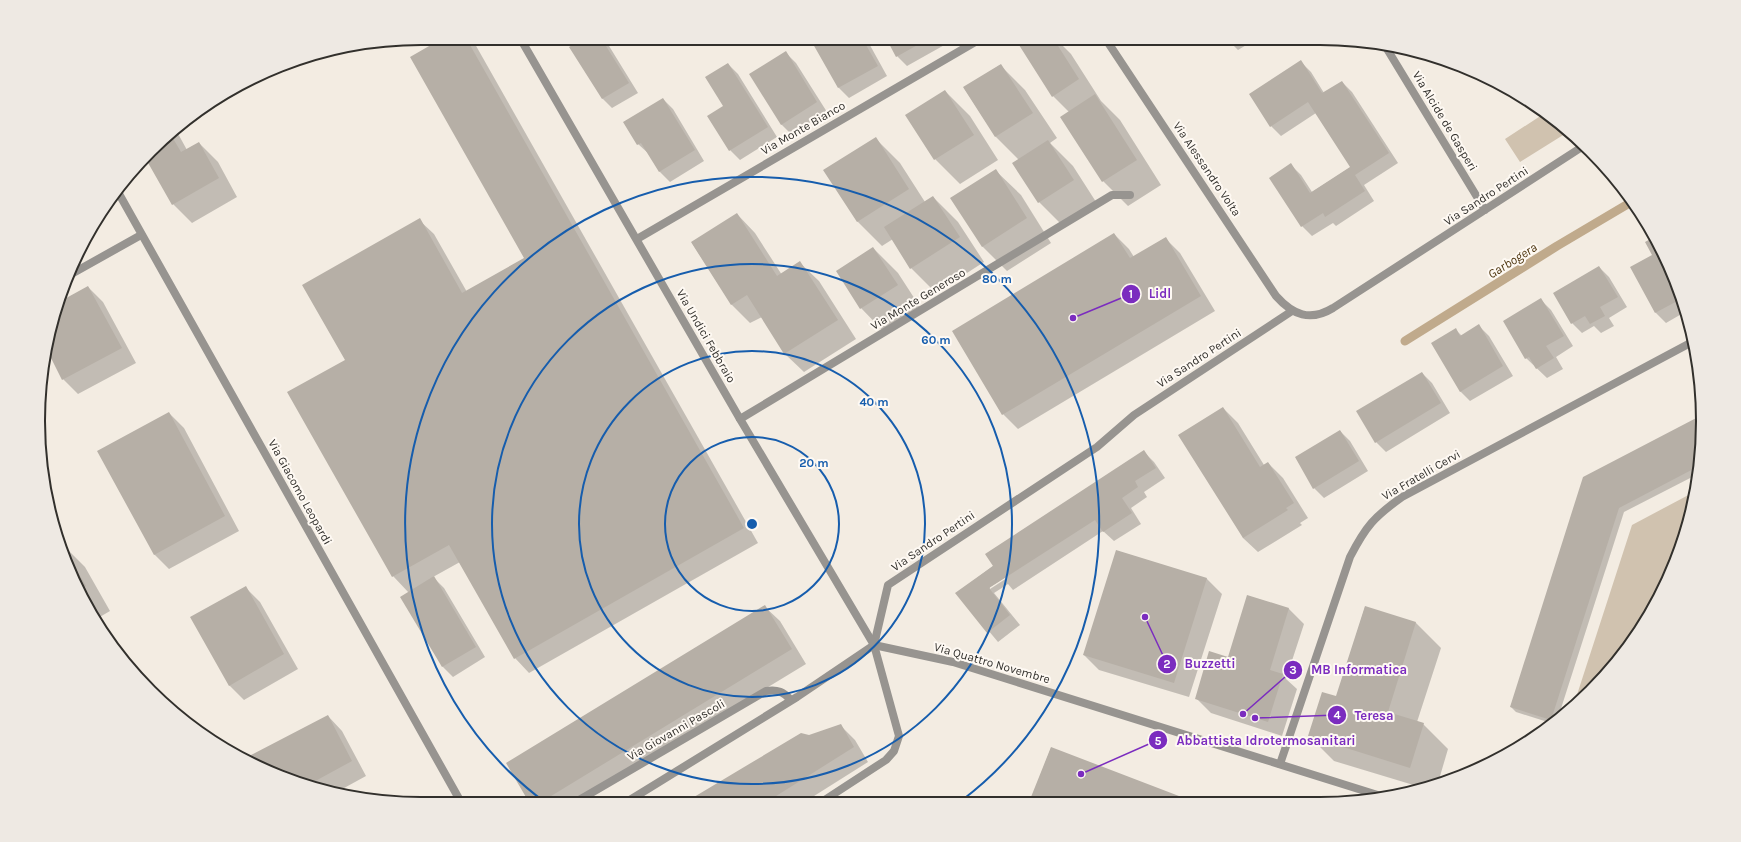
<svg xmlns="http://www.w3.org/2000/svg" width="1741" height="842" viewBox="0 0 1741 842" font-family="Karla,sans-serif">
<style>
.green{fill:#d0c2af}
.shadow{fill:#0003;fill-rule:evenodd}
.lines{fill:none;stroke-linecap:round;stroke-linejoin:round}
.stream{stroke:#c0aa8c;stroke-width:9}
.building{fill:#b6afa6}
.service{stroke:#979490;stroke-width:8}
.minor{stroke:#979490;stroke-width:8}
.tertiary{stroke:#979490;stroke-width:8}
.ring{fill:none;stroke:#165dad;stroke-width:2}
.labels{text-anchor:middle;stroke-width:4;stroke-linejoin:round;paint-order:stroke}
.street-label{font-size:12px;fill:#32302c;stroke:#fef9f3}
.water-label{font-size:13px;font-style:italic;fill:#4e3610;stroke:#fef9f3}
.rim{fill:none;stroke:#32302c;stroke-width:2}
.centre{fill:#165dad;stroke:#fef9f3;stroke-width:2}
.ring-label{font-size:12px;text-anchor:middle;font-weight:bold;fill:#165dad;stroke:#fef9f3;stroke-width:4;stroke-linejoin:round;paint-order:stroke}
.leader{fill:none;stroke:#7b2cbf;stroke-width:1.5}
.callout-dot{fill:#7b2cbf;stroke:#fef9f3;stroke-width:1.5}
.mark-label{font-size:12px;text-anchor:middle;font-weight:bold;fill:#fff}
.callout-label{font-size:13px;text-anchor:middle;font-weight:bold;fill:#7b2cbf;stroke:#fef9f3;stroke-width:4;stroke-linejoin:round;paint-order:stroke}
</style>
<rect width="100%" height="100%" fill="#f3ece2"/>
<path class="green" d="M 1545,113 L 1568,132 L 1520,162 L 1505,139 Z
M 1696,491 L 1674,568 L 1624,654 L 1574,704 L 1632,525 Z"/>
<path class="shadow" d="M 445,38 L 469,38 L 475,44 L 758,543 L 529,673 L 515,658 L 460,562 L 433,577 L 444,588 L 485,657 L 453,677 L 443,667 L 409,593 L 393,576 L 346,360 L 419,220 L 434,234 L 467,292 L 525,258 Z
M 585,38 L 603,38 L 606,41 L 638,93 L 612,108 L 602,98 Z
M 679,38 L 699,38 L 687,46 Z
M 739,38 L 752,38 L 744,43 Z
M 827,38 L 866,38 L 887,76 L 849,98 L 839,88 L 815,45 Z
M 887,38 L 945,38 L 948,43 L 907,66 L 897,56 Z
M 1031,38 L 1055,38 L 1071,54 L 1101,101 L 1120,120 L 1161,185 L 1128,206 L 1103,181 L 1069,112 L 1053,96 Z
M 1226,38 L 1258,38 L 1238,50 Z
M 786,53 L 796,63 L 827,112 L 791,134 L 781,124 Z
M 1301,62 L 1311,72 L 1324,93 L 1342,82 L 1352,92 L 1398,163 L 1364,185 L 1374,201 L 1336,226 L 1333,223 L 1312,236 L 1302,226 L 1291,165 L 1301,175 L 1312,192 L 1351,167 L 1316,113 L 1281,136 L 1271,126 Z
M 728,64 L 738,74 L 777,137 L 740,160 L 730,150 Z
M 1000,65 L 1025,90 L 1057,138 L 1050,143 L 1073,166 L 1098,205 L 1064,227 L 1039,202 L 1019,160 L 996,137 L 964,88 Z
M 945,91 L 970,116 L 998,160 L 960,184 L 935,159 L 907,115 Z
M 663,99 L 673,109 L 704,161 L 670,182 L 660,172 L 649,154 L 638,144 Z
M 176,130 L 187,150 L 199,143 L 218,162 L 237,197 L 192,223 L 173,204 L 148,160 Z
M 875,138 L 900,163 L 925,202 L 933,197 L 958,222 L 984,262 L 936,293 L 911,268 L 893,239 L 882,246 L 857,221 Z
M 996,171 L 1021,195 L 1051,243 L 1007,271 L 982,246 Z
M 737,214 L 755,233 L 782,275 L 800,263 L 819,281 L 856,339 L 804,372 L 785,354 L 762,317 L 750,323 L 732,305 L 692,243 Z
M 1114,234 L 1129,249 L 1134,257 L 1165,238 L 1180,253 L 1215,311 L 1018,429 L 1003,414 Z
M 1654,238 L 1674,275 L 1685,312 L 1666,323 L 1656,313 Z
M 873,248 L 898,273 L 922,310 L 885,333 L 861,308 Z
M 1599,267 L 1609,277 L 1627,307 L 1609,318 L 1614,326 L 1601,333 L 1594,326 L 1582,333 L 1572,323 Z
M 88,287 L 103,302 L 136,363 L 78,394 L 63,379 L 45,346 L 58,303 Z
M 1541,300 L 1551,310 L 1573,346 L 1556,357 L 1563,369 L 1547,378 L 1526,358 Z
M 1479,326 L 1489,336 L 1513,376 L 1470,401 L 1460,391 L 1455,329 L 1462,336 Z
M 1422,373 L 1432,383 L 1450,413 L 1386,452 L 1376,442 Z
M 1223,408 L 1238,423 L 1264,465 L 1268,463 L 1283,478 L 1308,518 L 1300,523 L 1302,525 L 1258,552 L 1243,538 Z
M 169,413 L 184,428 L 239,531 L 169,569 L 154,554 Z
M 1703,417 L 1698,474 L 1624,512 L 1557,721 L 1554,724 L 1516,712 L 1511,707 L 1584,478 Z
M 1340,431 L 1350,441 L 1368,471 L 1324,498 L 1314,488 L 1296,458 Z
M 1144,452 L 1154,462 L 1165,478 L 1144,492 L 1147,497 L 1131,508 L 1141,524 L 1114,541 L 1103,531 L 1013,590 L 1008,584 L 994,593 L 1020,625 L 998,642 L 957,593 ZM 1006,577 L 1007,578 L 990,589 L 990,587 Z
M 64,546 L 85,567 L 110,611 L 98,618 L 78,591 Z
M 1117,551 L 1207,579 L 1222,594 L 1189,697 L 1099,670 L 1084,655 Z
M 245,587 L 260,602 L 298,669 L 244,700 L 229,685 Z
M 1248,596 L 1289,609 L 1304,624 L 1286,679 L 1297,689 L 1282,736 L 1211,713 L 1196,698 L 1229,658 Z
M 765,607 L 780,621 L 806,664 L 577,803 L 532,804 Z
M 1365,607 L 1416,623 L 1441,648 L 1417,722 L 1423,724 L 1448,749 L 1438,783 L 1420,787 L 1334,761 L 1309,736 L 1337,698 Z
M 138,671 L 162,696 L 169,707 L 150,692 L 136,672 Z
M 328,716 L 342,731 L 366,776 L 335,793 L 274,775 Z
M 840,725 L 855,740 L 868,762 L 803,803 L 686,803 L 801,734 L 809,736 Z
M 1051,748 L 1189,801 L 1030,802 Z"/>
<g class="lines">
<path class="stream" d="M 1405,341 L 1557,246 L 1633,201"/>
</g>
<path class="building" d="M 443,38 L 466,38 L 744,528 L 514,659 L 449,545 L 392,577 L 287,392 L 345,360 L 302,285 L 420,218 L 462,293 L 524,258 L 410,57 Z
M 583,38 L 601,38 L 629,83 L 602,99 L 569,47 Z
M 825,38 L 862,38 L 878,66 L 838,88 L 813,44 Z
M 886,38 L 930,38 L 896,57 Z
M 1030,38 L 1053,38 L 1079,79 L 1052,97 L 1019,45 Z
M 786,51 L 817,102 L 781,125 L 749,74 Z
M 1301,60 L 1322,93 L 1342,81 L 1389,153 L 1355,175 L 1365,191 L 1325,217 L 1323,213 L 1301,227 L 1269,178 L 1291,163 L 1310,193 L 1350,167 L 1308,102 L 1270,127 L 1249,94 Z
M 728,63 L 768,127 L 729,151 L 707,116 L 723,106 L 705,77 Z
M 1001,64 L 1033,113 L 995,137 L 963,87 Z
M 945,90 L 974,135 L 934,160 L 905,115 Z
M 1095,94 L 1137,160 L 1102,182 L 1060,117 Z
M 663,98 L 695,150 L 659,172 L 641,143 L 637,145 L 623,122 Z
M 171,135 L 181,152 L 199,142 L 219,178 L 172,205 L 147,161 Z
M 876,137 L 909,189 L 857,222 L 823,170 Z
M 1048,140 L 1074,180 L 1038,203 L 1012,163 Z
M 996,169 L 1027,218 L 982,247 L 950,198 Z
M 933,196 L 960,237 L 910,269 L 884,227 Z
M 737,213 L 777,276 L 800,261 L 838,320 L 784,354 L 747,295 L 731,305 L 691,242 Z
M 1114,233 L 1130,258 L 1166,237 L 1201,296 L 1002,415 L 952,331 Z
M 1654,237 L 1674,275 L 1681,299 L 1655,313 L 1630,267 L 1652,255 L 1645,242 Z
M 873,247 L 898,285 L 860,309 L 836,271 Z
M 1599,266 L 1618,297 L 1600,307 L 1605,316 L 1590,324 L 1585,316 L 1571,324 L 1553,293 Z
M 88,286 L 122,348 L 62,380 L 45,346 L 59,302 Z
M 1541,298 L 1564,336 L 1546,346 L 1554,358 L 1536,369 L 1529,357 L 1525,359 L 1503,321 Z
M 1479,324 L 1503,366 L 1460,392 L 1431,343 L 1456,328 L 1460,336 Z
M 1422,372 L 1441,403 L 1375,443 L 1356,411 Z
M 1223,407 L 1260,467 L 1268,462 L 1294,503 L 1286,508 L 1288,510 L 1243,538 L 1178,435 Z
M 169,412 L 225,516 L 154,555 L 97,451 Z
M 1702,415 L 1699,466 L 1619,508 L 1551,720 L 1510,707 L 1583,477 Z
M 1340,430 L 1359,461 L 1313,489 L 1295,457 Z
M 1144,450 L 1156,468 L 1135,481 L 1138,487 L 1122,498 L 1132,513 L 1103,532 L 1095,520 L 989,588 L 1010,615 L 987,633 L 955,593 L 993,566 L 985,554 Z
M 1116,550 L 1207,578 L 1174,683 L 1083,655 Z
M 66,552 L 86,586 L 78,591 Z
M 434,576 L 476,647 L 442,667 L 400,597 Z
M 246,586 L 284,654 L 229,686 L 190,617 Z
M 1247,595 L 1289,608 L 1270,670 L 1283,674 L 1268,722 L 1195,699 L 1209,651 L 1228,657 Z
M 765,605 L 792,649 L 538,804 L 530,804 L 506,763 Z
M 1365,606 L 1416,622 L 1388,712 L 1424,723 L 1410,768 L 1308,736 L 1322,692 L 1336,696 Z
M 138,670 L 146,685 L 135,671 Z
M 328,715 L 352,761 L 308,785 L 274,775 L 257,766 L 251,755 Z
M 841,724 L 854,747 L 765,803 L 684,803 L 801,733 L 809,735 Z
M 1051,747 L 1192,801 L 1029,802 Z"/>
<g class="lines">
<path class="service" d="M 820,803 L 886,760 L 894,751 L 899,736 L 874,645"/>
<path class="minor" d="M 1105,38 L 1276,296 C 1293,315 1310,322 1333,308 L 1585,145
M 523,42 L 529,38
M 1384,44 L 1485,210
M 118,192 L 462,804
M 637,239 L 982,38
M 66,277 L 141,235
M 740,419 L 1112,195 L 1130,195
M 1280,764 L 1350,557 C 1366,526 1374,517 1402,497 L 1694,341
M 574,803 L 766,691 C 778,689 783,692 791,700
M 625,803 L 797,697 L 874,645 L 888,585 L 1097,447 L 1134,415 L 1292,311"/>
<path class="tertiary" d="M 520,38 L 740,419 L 874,645 L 953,662 L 1384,797"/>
</g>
<g class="ring">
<circle cx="752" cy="524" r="87"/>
<circle cx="752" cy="524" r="173"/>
<circle cx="752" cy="524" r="260"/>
<path d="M546 803A347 347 0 1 1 961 801"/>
</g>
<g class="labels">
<g class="street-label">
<text transform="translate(1445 121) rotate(59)" y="4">Via Alcide de Gasperi</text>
<text transform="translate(803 128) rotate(-30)" y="4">Via Monte Bianco</text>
<text transform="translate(1207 169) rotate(56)" y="4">Via Alessandro Volta</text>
<text transform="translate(1486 196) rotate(-33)" y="4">Via Sandro Pertini</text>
<text transform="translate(918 299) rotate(-31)" y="4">Via Monte Generoso</text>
<text transform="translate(706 336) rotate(60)" y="4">Via Undici Febbraio</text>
<text transform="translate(1199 358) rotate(-33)" y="4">Via Sandro Pertini</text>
<text transform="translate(1421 475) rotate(-30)" y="4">Via Fratelli Cervi</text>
<text transform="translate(300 492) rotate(61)" y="4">Via Giacomo Leopardi</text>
<text transform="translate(933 541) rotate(-34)" y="4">Via Sandro Pertini</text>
<text transform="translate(992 663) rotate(16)" y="4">Via Quattro Novembre</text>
<text transform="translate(676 730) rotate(-30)" y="4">Via Giovanni Pascoli</text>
</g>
<g class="water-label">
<text transform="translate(1512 260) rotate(-32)" y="5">Garbogera</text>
</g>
</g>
<path d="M0 0H1741V842H0ZM421 45H1320A376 376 0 0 1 1696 421V421A376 376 0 0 1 1320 797H421A376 376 0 0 1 45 421V421A376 376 0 0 1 421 45Z" fill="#eee9e3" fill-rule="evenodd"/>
<path class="rim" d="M421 45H1320A376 376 0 0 1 1696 421V421A376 376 0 0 1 1320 797H421A376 376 0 0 1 45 421V421A376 376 0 0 1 421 45Z"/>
<circle cx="752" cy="524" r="6" class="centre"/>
<g class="ring-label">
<text x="997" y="283">80 m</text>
<text x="936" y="344">60 m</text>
<text x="874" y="406">40 m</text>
<text x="814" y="467">20 m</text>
</g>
<path class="leader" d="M1073 318L1131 294M1145 617L1167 664M1243 714L1293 670M1255 718L1337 715M1081 774L1158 740"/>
<g class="callout-dot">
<circle cx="1073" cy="318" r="4"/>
<circle cx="1145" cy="617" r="4"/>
<circle cx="1243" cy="714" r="4"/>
<circle cx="1255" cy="718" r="4"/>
<circle cx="1081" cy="774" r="4"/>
<circle cx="1131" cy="294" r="10"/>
<circle cx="1167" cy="664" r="10"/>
<circle cx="1293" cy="670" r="10"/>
<circle cx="1337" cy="715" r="10"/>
<circle cx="1158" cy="740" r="10"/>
</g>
<g class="mark-label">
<text x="1131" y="298">1</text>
<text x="1167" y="668">2</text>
<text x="1293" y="674">3</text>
<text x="1337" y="719">4</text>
<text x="1158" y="745">5</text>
</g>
<g class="callout-label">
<text x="1160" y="298">Lidl</text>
<text x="1210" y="668">Buzzetti</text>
<text x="1359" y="674">MB Informatica</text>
<text x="1374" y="720">Teresa</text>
<text x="1266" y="745">Abbattista Idrotermosanitari</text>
</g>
</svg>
